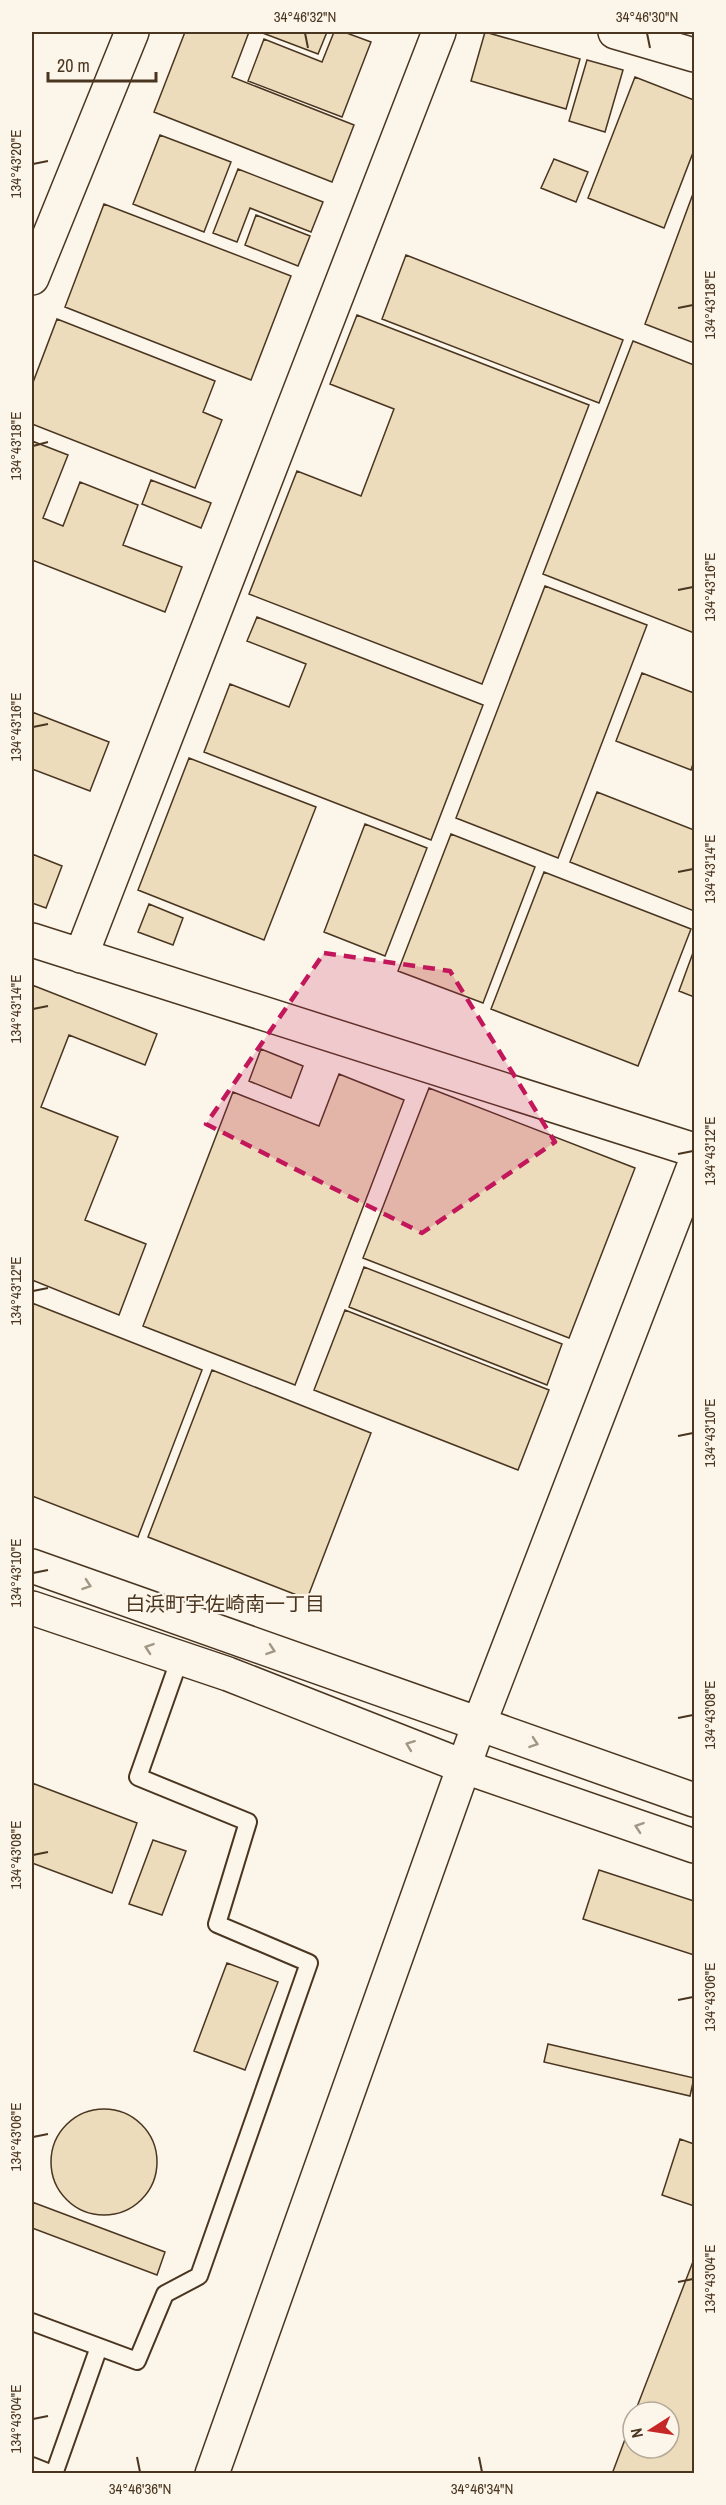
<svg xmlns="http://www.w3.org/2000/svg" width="726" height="2505" viewBox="0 0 726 2505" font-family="'Archivo Narrow','Noto Sans JP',sans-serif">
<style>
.building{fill:#ecdcbc;stroke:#4a3520;stroke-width:1.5}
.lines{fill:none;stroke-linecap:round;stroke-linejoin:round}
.service-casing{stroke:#4a3520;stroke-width:20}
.minor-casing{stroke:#4a3520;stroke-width:36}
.tertiary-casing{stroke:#4a3520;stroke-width:36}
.service{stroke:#fbf6e9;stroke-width:16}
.minor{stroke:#fbf6e9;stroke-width:33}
.tertiary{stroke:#fbf6e9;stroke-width:33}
.oneway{stroke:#a29684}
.marked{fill:#c2185b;fill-opacity:0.2;stroke:#c2185b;stroke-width:4.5;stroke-dasharray:12 8;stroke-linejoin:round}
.ticks{fill:none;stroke:#4a3520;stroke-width:2}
.labels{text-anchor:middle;stroke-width:4.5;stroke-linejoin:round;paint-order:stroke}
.neighbourhood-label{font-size:20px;fill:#4a3520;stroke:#fbf6e9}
.neatline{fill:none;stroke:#4a3520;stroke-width:2}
.ticks-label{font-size:15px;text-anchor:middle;fill:#4a3520}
</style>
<rect width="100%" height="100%" fill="#fbf6e9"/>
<path class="building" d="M 185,32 L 249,32 L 232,77 L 354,125 L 332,182 L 154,112 Z
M 260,32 L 327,32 L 318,54 Z
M 334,32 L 344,32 L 371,42 L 342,117 L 248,81 L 264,39 L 322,62 Z
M 485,32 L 580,59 L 566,109 L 471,81 Z
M 587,60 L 623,70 L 605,132 L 569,121 Z
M 635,77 L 694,100 L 694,150 L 664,228 L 588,198 Z
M 160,135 L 231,162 L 204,232 L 133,204 Z
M 554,159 L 588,172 L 576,202 L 541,188 Z
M 238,169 L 323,202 L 311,232 L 250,208 L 237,242 L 213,233 Z
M 694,191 L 694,343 L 645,324 Z
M 104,204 L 291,276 L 251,380 L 65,307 Z
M 256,215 L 310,236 L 298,266 L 245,245 Z
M 406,255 L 623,340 L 599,403 L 382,319 Z
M 357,315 L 589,405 L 482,684 L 249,594 L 297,471 L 361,496 L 394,409 L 330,384 Z
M 57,319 L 215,381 L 203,412 L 222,420 L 195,488 L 32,424 L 32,385 Z
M 633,341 L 694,365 L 694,633 L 543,574 Z
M 32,441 L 68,455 L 43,518 L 63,526 L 80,482 L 138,505 L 123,545 L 182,567 L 165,612 L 32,560 Z
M 151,480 L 211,503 L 201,528 L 142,504 Z
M 545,586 L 647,625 L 558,858 L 456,818 Z
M 257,617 L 483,705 L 431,840 L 204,752 L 230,684 L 289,707 L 306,664 L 247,641 Z
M 642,673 L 694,693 L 694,761 L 691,770 L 616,741 Z
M 32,712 L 109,742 L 90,791 L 32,769 Z
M 189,758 L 316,807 L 264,940 L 138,890 Z
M 597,792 L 694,830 L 694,911 L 570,862 Z
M 365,824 L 427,848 L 385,956 L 324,932 Z
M 451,834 L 535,867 L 483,1003 L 398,971 Z
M 32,854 L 62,866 L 46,908 L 32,903 Z
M 544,872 L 691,929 L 638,1066 L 491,1009 Z
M 149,904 L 183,918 L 173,945 L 138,932 Z
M 694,950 L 694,997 L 679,991 Z
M 32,985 L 157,1034 L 145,1065 L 69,1035 L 41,1107 L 118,1137 L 85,1220 L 146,1244 L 119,1315 L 32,1280 Z
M 261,1049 L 303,1066 L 291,1098 L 249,1081 Z
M 339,1074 L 404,1100 L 295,1385 L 143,1326 L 233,1092 L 319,1126 Z
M 429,1088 L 635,1168 L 569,1338 L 363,1258 Z
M 364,1267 L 562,1344 L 547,1385 L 349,1307 Z
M 32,1303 L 202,1370 L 138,1537 L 32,1496 Z
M 345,1310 L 549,1390 L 518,1470 L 314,1390 Z
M 212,1370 L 371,1433 L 307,1599 L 148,1537 Z
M 32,1783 L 137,1823 L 112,1893 L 32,1863 Z
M 153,1840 L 186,1851 L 162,1915 L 129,1904 Z
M 599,1870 L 694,1901 L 694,1955 L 583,1919 Z
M 227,1963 L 278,1982 L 245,2070 L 194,2051 Z
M 548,2044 L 694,2078 L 690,2096 L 544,2062 Z
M51 2162a53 53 0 1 1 106 0a53 53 0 1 1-106 0Z
M 680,2139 L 694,2144 L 694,2206 L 662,2195 Z
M 32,2202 L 165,2252 L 157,2275 L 32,2228 Z
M 694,2259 L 694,2474 L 612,2474 L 633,2418 L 633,2448 L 669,2448 L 669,2412 L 635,2412 Z"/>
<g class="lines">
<defs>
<path id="service" d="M 32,2322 L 137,2361 L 165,2294 L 199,2276 L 309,1963 L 217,1924 L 248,1822 L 138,1777 L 180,1658
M 32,2466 L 52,2474
M 54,2474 L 99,2347"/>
<path id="minor" d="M 32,940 L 694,1150
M 81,956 L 439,32"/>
<path id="tertiary" d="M 615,32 L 694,55
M 32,278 L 132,32
M 32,1566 L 694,1800
M 32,1608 L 228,1674 L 465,1767 L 694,1846
M 212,2474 L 479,1724 L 694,1166"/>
</defs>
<use href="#service" class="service-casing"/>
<use href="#minor" class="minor-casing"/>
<use href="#tertiary" class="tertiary-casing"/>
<use href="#service" class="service"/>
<use href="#minor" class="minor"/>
<use href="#tertiary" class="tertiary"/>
</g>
<defs><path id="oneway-chevron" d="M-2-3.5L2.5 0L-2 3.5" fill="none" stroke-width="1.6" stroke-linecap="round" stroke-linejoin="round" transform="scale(1.5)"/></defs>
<g class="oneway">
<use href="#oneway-chevron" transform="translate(87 1585) rotate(19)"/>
<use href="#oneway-chevron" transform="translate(149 1648) rotate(-161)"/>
<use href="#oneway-chevron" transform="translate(271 1650) rotate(19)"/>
<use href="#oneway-chevron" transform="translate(534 1743) rotate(19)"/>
<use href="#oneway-chevron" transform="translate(410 1745) rotate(-159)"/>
<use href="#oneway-chevron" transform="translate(639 1827) rotate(-161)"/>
</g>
<path class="marked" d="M 324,953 L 450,971 L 555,1142 L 422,1233 L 206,1124 Z"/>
<path class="ticks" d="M 305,33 L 308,48M 647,33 L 650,48M 33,164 L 48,161M 678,308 L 693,305M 33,446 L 48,442M 678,590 L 693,587M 33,727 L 48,724M 678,872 L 693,869M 33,1009 L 48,1006M 678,1154 L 693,1151M 33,1291 L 48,1288M 678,1436 L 693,1433M 33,1573 L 48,1570M 678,1718 L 693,1715M 33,1855 L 48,1852M 678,2000 L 693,1997M 33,2137 L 48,2134M 678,2282 L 693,2279M 33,2419 L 48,2416M 137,2457 L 140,2472M 479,2457 L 482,2472"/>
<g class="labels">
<g class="neighbourhood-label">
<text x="225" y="1611">白浜町宇佐崎南一丁目</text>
</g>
</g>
<rect width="726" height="2505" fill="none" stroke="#fbf6e9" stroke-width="66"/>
<g transform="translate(651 2430) rotate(258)"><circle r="28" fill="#fbf6e9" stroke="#b4a999" stroke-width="1.5"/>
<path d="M0-4.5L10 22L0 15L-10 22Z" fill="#c62828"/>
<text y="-9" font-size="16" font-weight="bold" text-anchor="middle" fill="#4a3520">N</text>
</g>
<path d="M48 72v9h108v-9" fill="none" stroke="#4a3520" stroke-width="3"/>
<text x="57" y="72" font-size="18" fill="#4a3520" stroke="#fbf6e9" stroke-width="4.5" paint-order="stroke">20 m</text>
<rect x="33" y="33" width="660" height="2439" class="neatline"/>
<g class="ticks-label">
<text x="305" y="22">34°46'32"N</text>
<text x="647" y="22">34°46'30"N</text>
<text transform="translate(16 164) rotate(-90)" y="5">134°43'20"E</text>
<text transform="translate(710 305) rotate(-90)" y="5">134°43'18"E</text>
<text transform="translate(16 446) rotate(-90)" y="5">134°43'18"E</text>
<text transform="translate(710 587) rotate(-90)" y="5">134°43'16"E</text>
<text transform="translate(16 727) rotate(-90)" y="5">134°43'16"E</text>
<text transform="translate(710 869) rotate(-90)" y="5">134°43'14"E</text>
<text transform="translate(16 1009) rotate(-90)" y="5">134°43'14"E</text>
<text transform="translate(710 1151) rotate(-90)" y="5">134°43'12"E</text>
<text transform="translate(16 1291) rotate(-90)" y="5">134°43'12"E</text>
<text transform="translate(710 1433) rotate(-90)" y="5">134°43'10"E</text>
<text transform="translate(16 1573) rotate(-90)" y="5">134°43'10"E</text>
<text transform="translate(710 1715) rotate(-90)" y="5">134°43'08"E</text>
<text transform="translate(16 1855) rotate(-90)" y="5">134°43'08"E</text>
<text transform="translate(710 1997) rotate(-90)" y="5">134°43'06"E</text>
<text transform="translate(16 2137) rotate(-90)" y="5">134°43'06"E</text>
<text transform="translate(710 2279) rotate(-90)" y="5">134°43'04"E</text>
<text transform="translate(16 2419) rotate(-90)" y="5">134°43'04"E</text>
<text x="140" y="2494">34°46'36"N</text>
<text x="482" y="2494">34°46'34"N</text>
</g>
</svg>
